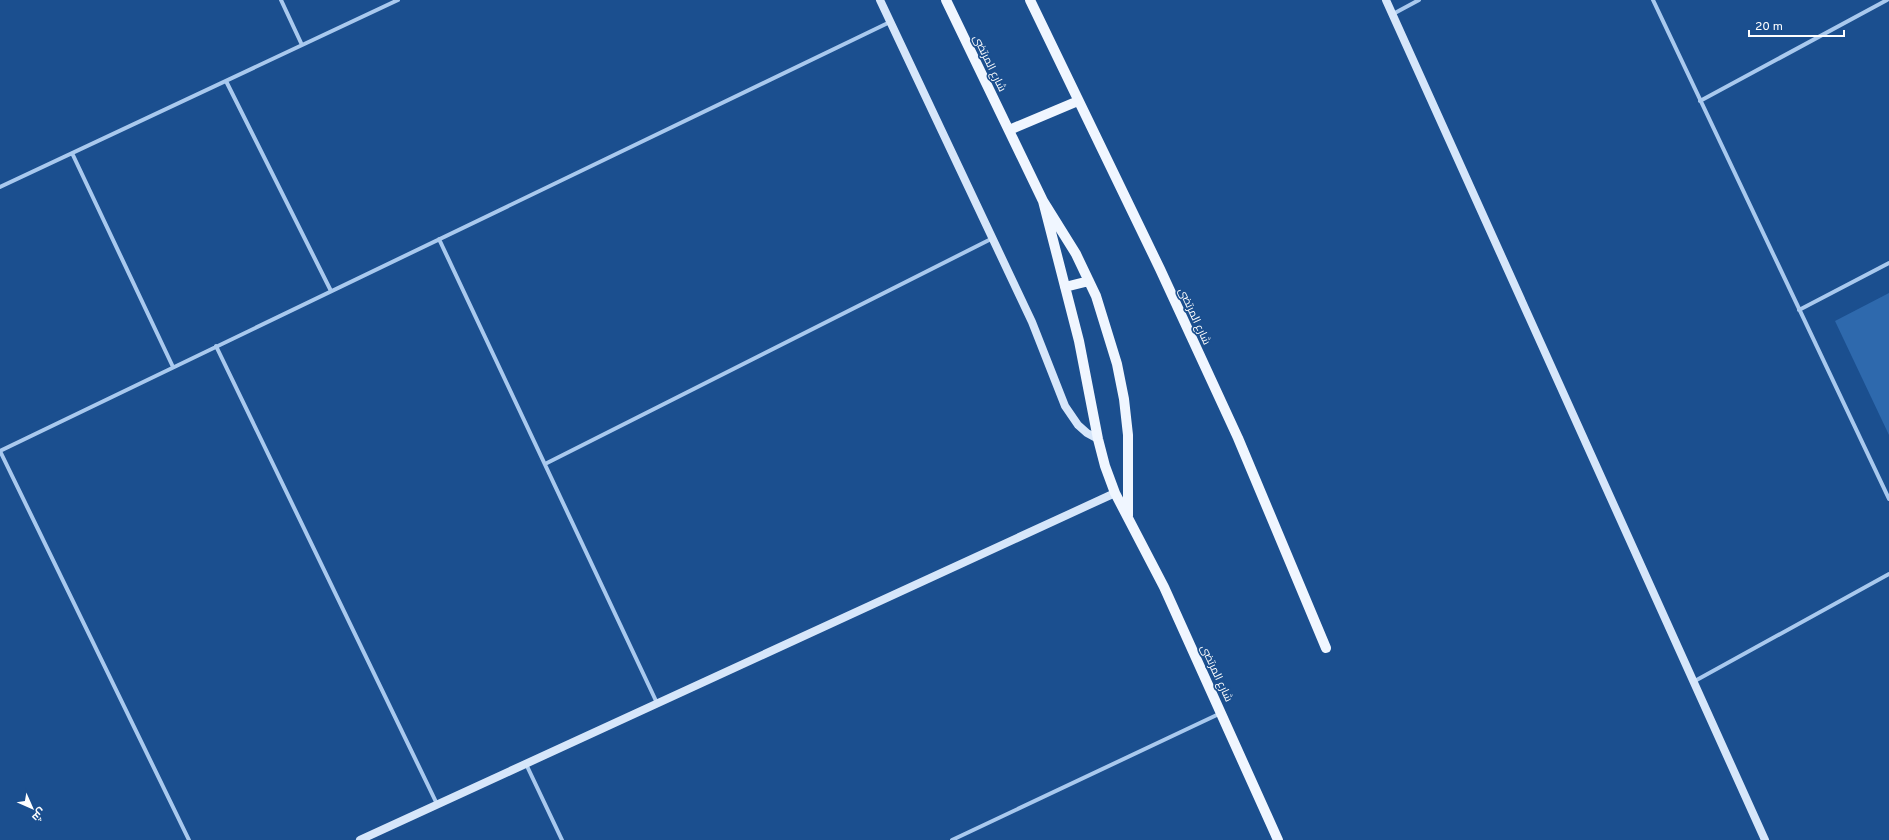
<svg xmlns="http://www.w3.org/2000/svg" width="1889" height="840" viewBox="0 0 1889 840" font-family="Overpass,Cairo,sans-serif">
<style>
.park{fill:#2e69ad}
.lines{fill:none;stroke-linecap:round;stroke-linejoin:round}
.street{stroke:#a9c9ee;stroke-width:4}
.secondary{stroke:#d6e6fa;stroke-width:8}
.primary{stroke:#f0f6ff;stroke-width:10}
.labels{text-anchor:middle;stroke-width:3.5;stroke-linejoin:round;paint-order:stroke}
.street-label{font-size:11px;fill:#fff;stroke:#1b4f8f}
</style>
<rect width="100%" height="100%" fill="#1b4f8f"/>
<path class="park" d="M 1889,293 L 1889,435 L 1835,321 Z"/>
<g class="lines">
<path class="street" d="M 281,0 L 302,45
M 1653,0 L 1889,499
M 1393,14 L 1419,0
M 226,81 L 331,291
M 1700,101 L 1887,0
M 72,153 L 173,367
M 0,187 L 398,0
M 439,239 L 657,703
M 1799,310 L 1889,263
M 216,346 L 437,804
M 0,451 L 890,22
M 0,451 L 189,840
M 545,464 L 993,238
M 1693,682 L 1889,574
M 526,764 L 562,840
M 952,840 L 1221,713"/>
<path class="secondary" d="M 880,0 L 1032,322 L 1065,406 L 1078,425 L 1087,433 L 1098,439
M 1386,0 L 1765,840
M 360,840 L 1115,493"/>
<path class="primary" d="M 946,0 L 1043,201 L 1076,254 L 1096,296 L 1117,364 L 1124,399 L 1128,435 L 1128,516
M 1030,0 L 1160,269 L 1238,438 L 1326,648
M 1009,130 L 1078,101
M 1043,201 L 1079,341 L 1098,439 L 1105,466 L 1115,493 L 1164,587 L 1278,840
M 1065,287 L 1089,281"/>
</g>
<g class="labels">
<g class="street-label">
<text transform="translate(990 63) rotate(64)" y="4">شارع المرتضى</text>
<text transform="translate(1195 316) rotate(65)" y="4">شارع المرتضى</text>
<text transform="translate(1217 673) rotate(65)" y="4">شارع المرتضى</text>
</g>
</g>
<g transform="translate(32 808) rotate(135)" stroke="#1b4f8f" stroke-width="3" paint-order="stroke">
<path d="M0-3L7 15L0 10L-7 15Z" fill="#ffffff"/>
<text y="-6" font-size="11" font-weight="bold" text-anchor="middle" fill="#ffffff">ش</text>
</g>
<path d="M1749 30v6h95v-6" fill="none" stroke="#ffffff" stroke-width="2"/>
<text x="1755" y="30" font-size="12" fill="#ffffff" stroke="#1b4f8f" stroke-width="3" paint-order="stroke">20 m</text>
</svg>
